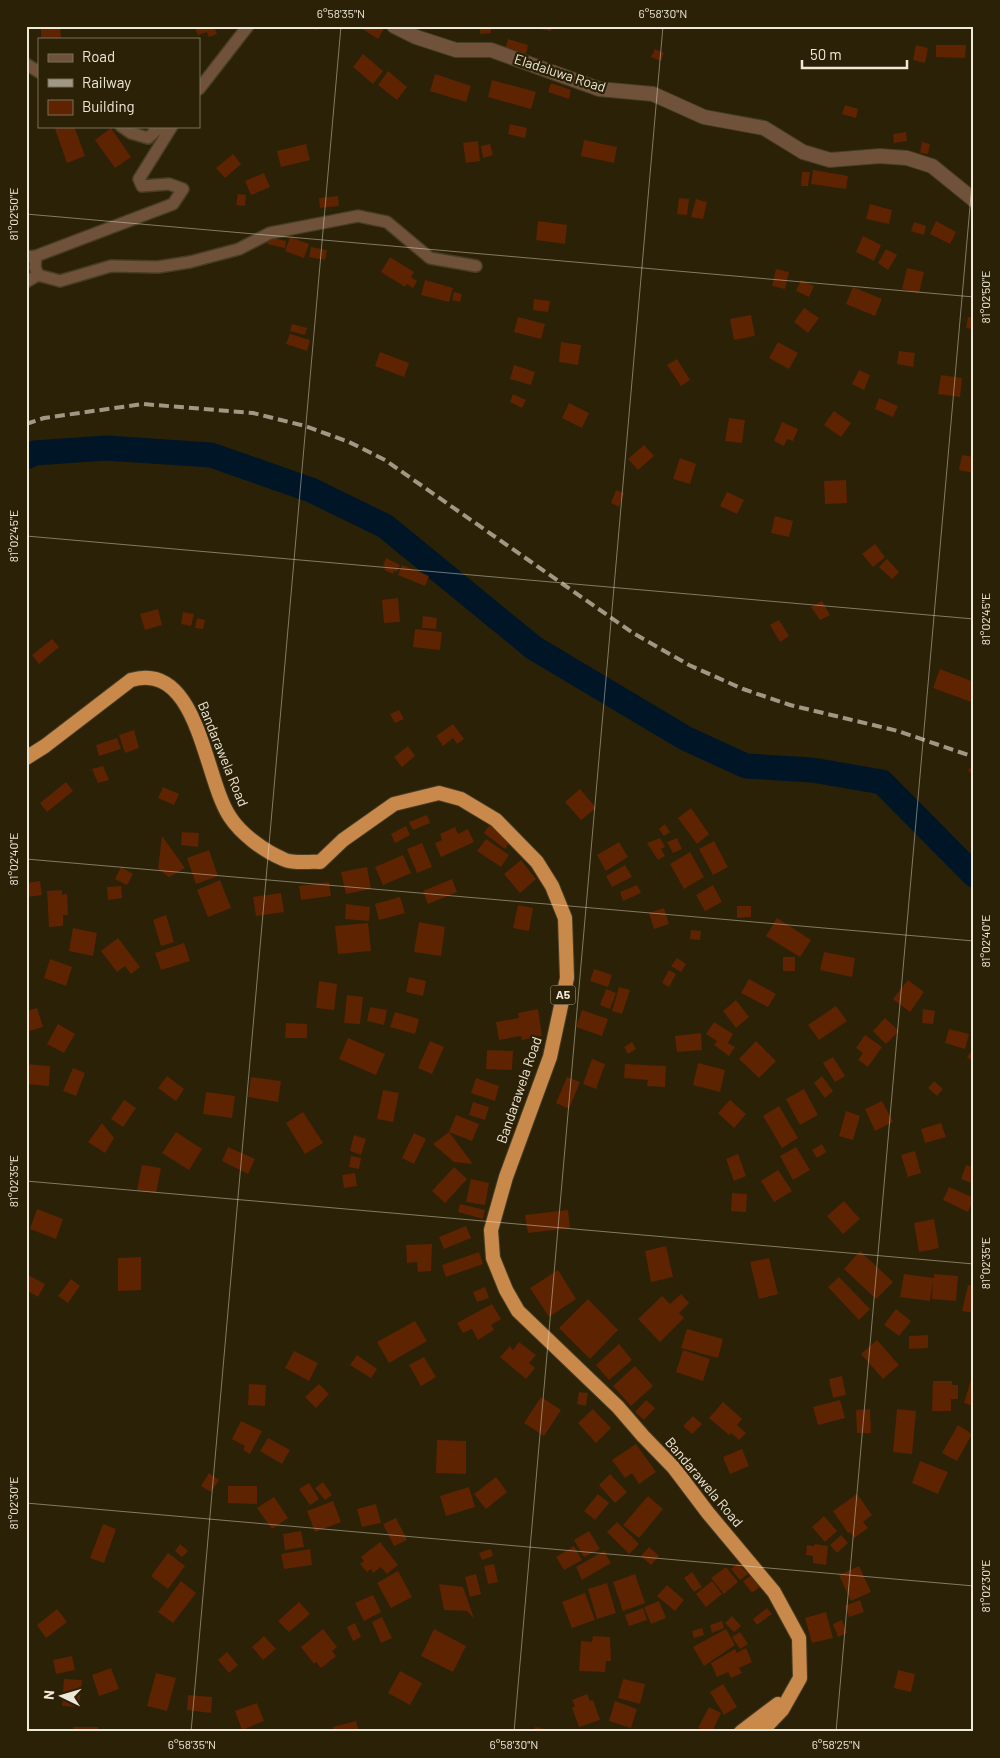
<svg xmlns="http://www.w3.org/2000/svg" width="1000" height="1758" viewBox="0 0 1000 1758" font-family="Barlow,sans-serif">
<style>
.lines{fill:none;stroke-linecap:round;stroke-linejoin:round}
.river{stroke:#001626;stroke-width:25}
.building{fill:#5e2301}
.minor-casing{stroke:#463d24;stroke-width:14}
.tertiary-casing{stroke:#463d24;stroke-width:16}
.trunk-casing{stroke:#463d24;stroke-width:16}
.minor{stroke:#6f5239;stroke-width:11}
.tertiary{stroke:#6f5239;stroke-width:14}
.trunk{stroke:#c9894a;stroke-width:14}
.rail{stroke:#a09885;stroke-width:4;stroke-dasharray:10 5;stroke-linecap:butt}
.ticks{fill:none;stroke:#eee8d9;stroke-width:1;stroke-opacity:0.45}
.labels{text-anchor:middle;stroke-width:4.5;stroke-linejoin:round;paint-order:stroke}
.shield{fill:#2b2107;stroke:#b4ac9a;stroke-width:1}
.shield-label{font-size:12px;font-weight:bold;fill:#eee8d9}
.street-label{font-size:14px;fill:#eee8d9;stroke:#2b2107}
.neatline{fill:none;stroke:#eee8d9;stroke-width:2}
.ticks-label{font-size:12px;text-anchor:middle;fill:#eee8d9}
</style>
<rect width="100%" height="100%" fill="#2b2107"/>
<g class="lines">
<path class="river" d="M 26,457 L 35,453 L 106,448 L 211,455 L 311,490 L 385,526 L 534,648 L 685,738 L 746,766 L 812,770 L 882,782 L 974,875"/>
</g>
<path class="building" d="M 41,26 L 60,26 L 61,39 L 41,39 Z
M 194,26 L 214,26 L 217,34 L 209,37 L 207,32 L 198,35 Z
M 313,26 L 326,26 L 326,27 L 315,30 Z
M 358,26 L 383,26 L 385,27 L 378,39 Z
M 480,26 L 491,26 L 491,33 L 480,34 Z
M 535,26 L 552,26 L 551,31 L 535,28 Z
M 508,39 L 528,45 L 526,54 L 505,49 Z
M 916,45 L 928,48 L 925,63 L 913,60 Z
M 936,45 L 966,45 L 965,58 L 936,57 Z
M 655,49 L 664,53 L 661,61 L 651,57 Z
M 363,54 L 383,71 L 373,84 L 353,67 Z
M 388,71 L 407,87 L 397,100 L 378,85 Z
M 435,74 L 471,86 L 466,102 L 430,91 Z
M 492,80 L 536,92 L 531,109 L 488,97 Z
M 551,83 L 571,90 L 569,99 L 548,92 Z
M 845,105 L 858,109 L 856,118 L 842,114 Z
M 510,124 L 527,128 L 525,138 L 508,134 Z
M 61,126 L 74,126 L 85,156 L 67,163 L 55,129 Z
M 111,128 L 131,157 L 115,168 L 95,140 Z
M 906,132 L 907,141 L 894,143 L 893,134 Z
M 584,140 L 617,147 L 614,163 L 581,156 Z
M 478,141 L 480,161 L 466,163 L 463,143 Z
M 922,142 L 930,144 L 928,154 L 920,153 Z
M 306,144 L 310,160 L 281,167 L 277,151 Z
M 490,144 L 493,155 L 483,158 L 481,146 Z
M 233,154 L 241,164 L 225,178 L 216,168 Z
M 813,170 L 848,176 L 846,189 L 811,184 Z
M 802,172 L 810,172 L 808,186 L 801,186 Z
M 264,173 L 270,187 L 251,195 L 245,181 Z
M 238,194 L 246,195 L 245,206 L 236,205 Z
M 338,196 L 339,206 L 320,208 L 319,198 Z
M 679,198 L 689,199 L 687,215 L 677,214 Z
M 696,199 L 707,202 L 703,219 L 691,217 Z
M 870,204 L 892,210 L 889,224 L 866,219 Z
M 538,221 L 567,225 L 565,244 L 536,240 Z
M 936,221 L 956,232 L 950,244 L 930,234 Z
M 914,222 L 926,226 L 924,235 L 911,231 Z
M 863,236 L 881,245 L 874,261 L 856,252 Z
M 268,237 L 286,241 L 285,248 L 267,244 Z
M 290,237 L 309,244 L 304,258 L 285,251 Z
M 311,247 L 327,250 L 325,260 L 309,257 Z
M 886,249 L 897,255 L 888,270 L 878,263 Z
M 390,257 L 414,272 L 411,277 L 417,281 L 413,288 L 407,284 L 405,287 L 381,272 Z
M 907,268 L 924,272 L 919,293 L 902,289 Z
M 776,269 L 789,272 L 785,289 L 772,286 Z
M 425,280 L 453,288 L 449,302 L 421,295 Z
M 801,280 L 814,286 L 809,297 L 796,291 Z
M 853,287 L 882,299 L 875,316 L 846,304 Z
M 454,292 L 462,294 L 460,302 L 452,300 Z
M 534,299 L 550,301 L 548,312 L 533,310 Z
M 804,308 L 819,318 L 808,333 L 794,322 Z
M 751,315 L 755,336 L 734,340 L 730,319 Z
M 518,317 L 545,324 L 541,339 L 514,332 Z
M 968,317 L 974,318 L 974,329 L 966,328 Z
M 292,324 L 307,328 L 305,335 L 290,331 Z
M 290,334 L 310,340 L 307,351 L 286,344 Z
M 561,342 L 581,345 L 578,365 L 559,362 Z
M 778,342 L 798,353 L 789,369 L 769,358 Z
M 899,351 L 915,353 L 913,367 L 897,364 Z
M 380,352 L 409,363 L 404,377 L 375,366 Z
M 677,359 L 690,380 L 681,386 L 667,365 Z
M 514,365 L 535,372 L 531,385 L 510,379 Z
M 859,370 L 870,375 L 864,390 L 852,384 Z
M 941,375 L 962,378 L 960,397 L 938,394 Z
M 513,394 L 526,400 L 522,408 L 510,402 Z
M 879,398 L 898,406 L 893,417 L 875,409 Z
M 569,403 L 589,413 L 582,428 L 562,418 Z
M 834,411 L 851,423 L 841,437 L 824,425 Z
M 729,418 L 745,420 L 742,443 L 725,441 Z
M 782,422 L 798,429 L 793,441 L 787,439 L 784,446 L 774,441 Z
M 644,445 L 654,456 L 638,470 L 628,459 Z
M 962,455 L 974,457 L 974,473 L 959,470 Z
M 680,458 L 696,464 L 690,484 L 673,479 Z
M 846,480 L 847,503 L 825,504 L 824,481 Z
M 616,490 L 624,493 L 619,507 L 611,503 Z
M 727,492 L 744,500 L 737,514 L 720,506 Z
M 775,516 L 793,521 L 789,537 L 771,533 Z
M 875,544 L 885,557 L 873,567 L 862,554 Z
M 386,558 L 400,565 L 397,572 L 394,571 L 393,574 L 384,570 L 386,567 L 383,566 Z
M 887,559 L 899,572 L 892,579 L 879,567 Z
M 402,565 L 429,576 L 425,586 L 398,575 Z
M 398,598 L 400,622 L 384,623 L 382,600 Z
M 822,601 L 830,615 L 820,620 L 811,607 Z
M 158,609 L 162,625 L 145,630 L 140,614 Z
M 183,612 L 194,614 L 191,626 L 181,624 Z
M 423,616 L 437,618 L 436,629 L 422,628 Z
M 197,618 L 205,620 L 203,629 L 195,628 Z
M 779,620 L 789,636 L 780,642 L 770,625 Z
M 415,629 L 442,632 L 440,650 L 413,647 Z
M 52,639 L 59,647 L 39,664 L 32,655 Z
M 940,669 L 974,682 L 974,703 L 933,688 Z
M 399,710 L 404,719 L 395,723 L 390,714 Z
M 453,724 L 464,739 L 457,744 L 453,738 L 443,746 L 436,736 Z
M 134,730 L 139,748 L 125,753 L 119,735 Z
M 117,738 L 121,749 L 99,756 L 96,745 Z
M 408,746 L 415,756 L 402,767 L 394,757 Z
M 974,765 L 974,777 L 968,770 Z
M 103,766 L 109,780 L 98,783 L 92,769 Z
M 66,782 L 73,791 L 47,812 L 40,803 Z
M 163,787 L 179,794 L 174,805 L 158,798 Z
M 580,789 L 596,808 L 581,820 L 565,802 Z
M 691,808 L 709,834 L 697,844 L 678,818 Z
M 427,815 L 430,823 L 413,830 L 409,822 Z
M 491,823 L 512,838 L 505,849 L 484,833 Z
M 665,824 L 670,832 L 664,836 L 659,829 Z
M 406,826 L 410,835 L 395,843 L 391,834 Z
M 455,827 L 458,834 L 468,829 L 474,842 L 441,857 L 435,843 L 442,840 L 440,834 Z
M 182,832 L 199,833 L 198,847 L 181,845 Z
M 162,836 L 185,868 L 169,877 L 158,869 Z
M 660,838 L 665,847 L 661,849 L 665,856 L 658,860 L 647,843 Z
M 677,838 L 682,849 L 673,853 L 667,842 Z
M 486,839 L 509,855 L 501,867 L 477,851 Z
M 714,841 L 728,867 L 713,875 L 699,849 Z
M 619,842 L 628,857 L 606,871 L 597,855 Z
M 422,843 L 432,867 L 417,873 L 407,849 Z
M 209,850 L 218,876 L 196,884 L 187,858 Z
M 690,852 L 704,877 L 684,889 L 670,864 Z
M 403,855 L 411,873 L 383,885 L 375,867 Z
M 521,860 L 536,879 L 520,893 L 504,874 Z
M 625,865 L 632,877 L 612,887 L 606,876 Z
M 121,867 L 133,874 L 127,885 L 115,879 Z
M 367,867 L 371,889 L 346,894 L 341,872 Z
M 452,879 L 457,892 L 428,904 L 423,891 Z
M 220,880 L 231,908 L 208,917 L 197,890 Z
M 40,881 L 42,895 L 26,897 L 26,883 Z
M 329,882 L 331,896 L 301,900 L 299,886 Z
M 637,885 L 641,893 L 623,901 L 620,892 Z
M 713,885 L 722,902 L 705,911 L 696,895 Z
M 121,886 L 122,898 L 108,900 L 107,887 Z
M 62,890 L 62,895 L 67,894 L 68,915 L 63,915 L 63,926 L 49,927 L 47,891 Z
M 281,893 L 284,912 L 256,916 L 253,897 Z
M 400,897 L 405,913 L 379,920 L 375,904 Z
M 346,904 L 370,907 L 369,921 L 345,919 Z
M 518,905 L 533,908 L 529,931 L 513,928 Z
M 737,906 L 751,906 L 751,917 L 737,918 Z
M 664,908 L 669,924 L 654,929 L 649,913 Z
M 166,915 L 174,942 L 161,946 L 153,920 Z
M 777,918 L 811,940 L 800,957 L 766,936 Z
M 419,922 L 445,927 L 441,956 L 414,952 Z
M 368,923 L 371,951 L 338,954 L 335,926 Z
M 73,928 L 97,933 L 93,956 L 69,951 Z
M 691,930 L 701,931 L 700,940 L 690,939 Z
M 118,938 L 140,967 L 131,974 L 125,966 L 117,972 L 101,951 Z
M 184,943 L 190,961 L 161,970 L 155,953 Z
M 824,952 L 855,958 L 852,977 L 820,970 Z
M 783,957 L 795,957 L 795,971 L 783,971 Z
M 677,958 L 686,964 L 681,972 L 671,966 Z
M 50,959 L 72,967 L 66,986 L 44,978 Z
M 594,969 L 612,975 L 608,987 L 590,981 Z
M 669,970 L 676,974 L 669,987 L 662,983 Z
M 409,977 L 426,981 L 423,996 L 406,992 Z
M 749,979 L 776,994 L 768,1007 L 741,993 Z
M 908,980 L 924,992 L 910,1012 L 893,999 Z
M 319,981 L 337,984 L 334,1010 L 316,1008 Z
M 619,987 L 630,990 L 622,1014 L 612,1011 Z
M 606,989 L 616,993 L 610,1009 L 600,1005 Z
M 347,995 L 363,997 L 360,1024 L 344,1023 Z
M 736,1000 L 749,1017 L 736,1028 L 723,1011 Z
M 836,1006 L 847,1021 L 819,1040 L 808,1025 Z
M 370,1007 L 387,1010 L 384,1025 L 367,1021 Z
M 37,1008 L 43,1027 L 26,1032 L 26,1011 Z
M 538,1009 L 542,1036 L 522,1040 L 521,1036 L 499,1040 L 496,1022 L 519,1018 L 518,1013 Z
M 923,1009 L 935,1011 L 933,1024 L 922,1023 Z
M 582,1010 L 608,1019 L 602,1036 L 576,1027 Z
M 395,1012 L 419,1019 L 415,1034 L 390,1027 Z
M 885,1018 L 899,1031 L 886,1044 L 873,1031 Z
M 714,1022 L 733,1034 L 728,1043 L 735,1047 L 729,1056 L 714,1045 L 717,1041 L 706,1034 Z
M 286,1023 L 307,1024 L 307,1038 L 285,1038 Z
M 58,1024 L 75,1034 L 64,1053 L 47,1044 Z
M 949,1029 L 969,1034 L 965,1049 L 945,1043 Z
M 701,1033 L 702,1050 L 677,1052 L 675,1036 Z
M 865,1035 L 882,1047 L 868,1067 L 858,1060 L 863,1053 L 856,1048 Z
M 348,1038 L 385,1054 L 376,1075 L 339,1059 Z
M 430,1041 L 444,1047 L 432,1074 L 418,1068 Z
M 756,1041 L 776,1061 L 759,1078 L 739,1059 Z
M 632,1042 L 636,1049 L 628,1054 L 624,1047 Z
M 974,1048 L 974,1063 L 967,1057 Z
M 487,1050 L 513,1051 L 512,1070 L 486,1069 Z
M 833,1057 L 845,1076 L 835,1082 L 823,1063 Z
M 592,1059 L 605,1064 L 596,1089 L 583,1084 Z
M 698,1063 L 725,1070 L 720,1092 L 693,1085 Z
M 26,1064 L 50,1066 L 49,1086 L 26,1084 Z
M 625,1064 L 666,1066 L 665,1087 L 647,1086 L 648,1080 L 624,1078 Z
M 73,1068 L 85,1073 L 76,1096 L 63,1091 Z
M 167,1076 L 184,1089 L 176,1101 L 158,1088 Z
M 822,1076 L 833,1091 L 825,1098 L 814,1083 Z
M 251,1077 L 281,1081 L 278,1102 L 248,1097 Z
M 567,1077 L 580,1082 L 569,1109 L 556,1103 Z
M 476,1078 L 499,1086 L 495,1101 L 471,1093 Z
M 934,1081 L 943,1089 L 937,1096 L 928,1088 Z
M 804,1089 L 818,1115 L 800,1125 L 786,1099 Z
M 383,1090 L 399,1093 L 393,1122 L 377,1119 Z
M 206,1092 L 235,1096 L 232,1118 L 203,1114 Z
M 124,1100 L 136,1108 L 123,1127 L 111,1119 Z
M 730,1100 L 746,1114 L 734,1128 L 718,1113 Z
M 882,1101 L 893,1122 L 875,1131 L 865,1109 Z
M 473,1102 L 489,1107 L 485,1120 L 469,1115 Z
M 779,1106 L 798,1138 L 782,1148 L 763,1116 Z
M 846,1111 L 860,1116 L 853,1140 L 839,1136 Z
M 303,1112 L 323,1143 L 305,1154 L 286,1123 Z
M 456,1115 L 479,1124 L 472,1141 L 449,1132 Z
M 102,1123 L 114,1138 L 105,1153 L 88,1142 Z
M 941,1123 L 946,1137 L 925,1143 L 921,1129 Z
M 176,1132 L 202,1149 L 189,1170 L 162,1153 Z
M 449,1132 L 473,1164 L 454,1162 L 433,1144 Z
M 414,1133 L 426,1139 L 414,1164 L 402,1158 Z
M 354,1135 L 366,1139 L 361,1155 L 350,1151 Z
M 822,1144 L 826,1152 L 817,1158 L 812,1150 Z
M 228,1147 L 255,1159 L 248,1174 L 222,1161 Z
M 796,1147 L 810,1170 L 793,1180 L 780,1156 Z
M 915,1151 L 921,1173 L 908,1177 L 901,1155 Z
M 738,1154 L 746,1176 L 734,1181 L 726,1159 Z
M 351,1156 L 361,1158 L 359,1169 L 349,1167 Z
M 142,1165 L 161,1168 L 156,1193 L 137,1190 Z
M 966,1165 L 974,1168 L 974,1184 L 961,1179 Z
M 454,1167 L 467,1179 L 445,1203 L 432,1191 Z
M 778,1170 L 792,1191 L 774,1202 L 761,1181 Z
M 355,1173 L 357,1186 L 344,1188 L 342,1175 Z
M 471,1179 L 489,1183 L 485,1205 L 466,1202 Z
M 949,1187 L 974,1198 L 968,1212 L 943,1200 Z
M 732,1193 L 747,1194 L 746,1212 L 731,1211 Z
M 844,1201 L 860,1219 L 843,1234 L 827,1216 Z
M 460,1204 L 485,1210 L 483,1219 L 458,1212 Z
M 37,1209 L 63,1219 L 56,1239 L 30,1229 Z
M 568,1210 L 570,1228 L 528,1233 L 525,1215 Z
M 934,1219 L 939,1248 L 919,1252 L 914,1223 Z
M 466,1226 L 471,1238 L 444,1249 L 439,1237 Z
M 432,1244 L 431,1271 L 418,1272 L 417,1262 L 407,1263 L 406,1245 Z
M 666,1246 L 673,1277 L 651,1282 L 645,1251 Z
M 860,1251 L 893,1282 L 876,1299 L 844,1269 Z
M 479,1252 L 483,1264 L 446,1277 L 442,1265 Z
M 141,1257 L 141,1290 L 118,1291 L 118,1258 Z
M 769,1258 L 778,1294 L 759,1299 L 750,1262 Z
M 558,1270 L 576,1299 L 549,1317 L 530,1288 Z
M 26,1274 L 45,1284 L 38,1297 L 26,1290 Z
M 904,1274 L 934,1278 L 934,1274 L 958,1276 L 956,1301 L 932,1299 L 933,1281 L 930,1301 L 900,1297 Z
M 839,1277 L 870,1309 L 859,1320 L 828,1287 Z
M 71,1279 L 80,1286 L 68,1303 L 58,1296 Z
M 968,1285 L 974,1286 L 974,1313 L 962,1311 Z
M 485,1287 L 489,1298 L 477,1302 L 473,1292 Z
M 681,1294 L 689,1303 L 679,1313 L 684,1318 L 660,1342 L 638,1319 L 662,1296 L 670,1304 Z
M 588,1299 L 618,1330 L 590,1359 L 559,1328 Z
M 492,1304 L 501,1319 L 491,1325 L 494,1330 L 478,1340 L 472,1329 L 463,1333 L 457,1323 Z
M 896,1309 L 911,1321 L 899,1336 L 884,1325 Z
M 415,1321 L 427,1341 L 389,1363 L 377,1342 Z
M 687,1329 L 723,1339 L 718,1358 L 681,1348 Z
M 928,1335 L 928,1348 L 909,1349 L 909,1336 Z
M 877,1340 L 899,1365 L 883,1379 L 861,1354 Z
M 519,1342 L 536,1355 L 529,1363 L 535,1368 L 526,1379 L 500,1357 L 510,1346 L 513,1350 Z
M 619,1344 L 632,1360 L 609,1380 L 596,1365 Z
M 683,1350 L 710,1359 L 703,1381 L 676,1372 Z
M 294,1351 L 318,1363 L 309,1381 L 285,1368 Z
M 357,1355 L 377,1369 L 371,1378 L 350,1365 Z
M 424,1357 L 436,1377 L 421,1386 L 409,1365 Z
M 635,1366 L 653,1386 L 631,1406 L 613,1386 Z
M 973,1373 L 974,1373 L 974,1406 L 964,1403 Z
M 842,1376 L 846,1395 L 833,1398 L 829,1379 Z
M 933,1381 L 952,1381 L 952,1385 L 958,1385 L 958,1399 L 951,1399 L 951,1411 L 932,1411 Z
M 249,1384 L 266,1385 L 265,1406 L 248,1405 Z
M 319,1384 L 329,1394 L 316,1408 L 305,1397 Z
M 579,1392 L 588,1393 L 586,1406 L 577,1404 Z
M 541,1397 L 561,1410 L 544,1436 L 524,1423 Z
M 646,1400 L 655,1408 L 644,1420 L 635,1412 Z
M 840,1400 L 845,1418 L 818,1425 L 813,1407 Z
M 723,1402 L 742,1419 L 737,1425 L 746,1433 L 739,1440 L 731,1433 L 729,1435 L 709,1418 Z
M 593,1409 L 611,1428 L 596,1443 L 578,1423 Z
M 870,1409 L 871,1433 L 857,1433 L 856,1410 Z
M 897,1409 L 916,1411 L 912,1454 L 893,1452 Z
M 693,1416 L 702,1424 L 692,1434 L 683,1426 Z
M 241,1421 L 262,1431 L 250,1454 L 243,1450 L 245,1446 L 232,1439 Z
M 958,1425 L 972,1434 L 957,1461 L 942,1453 Z
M 268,1438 L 290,1450 L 282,1464 L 260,1451 Z
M 437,1440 L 466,1441 L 466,1474 L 436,1473 Z
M 636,1444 L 656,1472 L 639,1484 L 632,1473 L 625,1478 L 612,1460 Z
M 742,1449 L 749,1466 L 730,1474 L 723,1457 Z
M 920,1461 L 948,1472 L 938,1494 L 912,1483 Z
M 209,1473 L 219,1480 L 211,1492 L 201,1486 Z
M 610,1474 L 627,1492 L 615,1503 L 599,1485 Z
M 496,1477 L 507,1492 L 486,1509 L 474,1494 Z
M 323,1482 L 332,1495 L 325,1500 L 315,1488 Z
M 309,1483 L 319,1499 L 310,1505 L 299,1489 Z
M 228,1486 L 257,1486 L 257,1504 L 228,1503 Z
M 469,1487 L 475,1507 L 446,1516 L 440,1496 Z
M 598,1494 L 609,1503 L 595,1520 L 584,1511 Z
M 857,1494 L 872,1515 L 863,1522 L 868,1528 L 854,1538 L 850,1532 L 848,1533 L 833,1511 Z
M 648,1496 L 663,1509 L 639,1538 L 623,1525 Z
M 274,1497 L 288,1518 L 272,1529 L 257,1508 Z
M 333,1501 L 341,1522 L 315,1532 L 307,1511 Z
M 376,1504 L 381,1523 L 362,1527 L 357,1509 Z
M 824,1516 L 837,1531 L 825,1542 L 812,1527 Z
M 396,1518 L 407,1540 L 394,1546 L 383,1524 Z
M 617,1522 L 639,1544 L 629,1554 L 607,1532 Z
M 103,1524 L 116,1529 L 104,1563 L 90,1558 Z
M 301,1531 L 304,1547 L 285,1550 L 283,1534 Z
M 589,1531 L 600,1549 L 584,1557 L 574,1540 Z
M 841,1535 L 848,1543 L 837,1553 L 830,1545 Z
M 380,1542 L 398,1565 L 387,1574 L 381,1567 L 373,1573 L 371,1569 L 367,1572 L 360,1564 L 364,1561 L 361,1557 Z
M 180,1544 L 188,1551 L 182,1557 L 175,1551 Z
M 815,1544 L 828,1546 L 826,1565 L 813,1563 L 813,1556 L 806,1555 L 807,1545 L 814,1546 Z
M 574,1546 L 582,1560 L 564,1570 L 556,1557 Z
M 649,1547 L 659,1556 L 651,1565 L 641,1556 Z
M 310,1549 L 312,1565 L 284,1569 L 281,1554 Z
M 491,1549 L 493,1556 L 482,1560 L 479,1553 Z
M 604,1551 L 611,1563 L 582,1580 L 576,1567 Z
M 168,1553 L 185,1566 L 168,1589 L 151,1576 Z
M 738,1563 L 748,1574 L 740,1580 L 731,1569 Z
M 494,1564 L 498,1582 L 488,1584 L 484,1566 Z
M 859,1566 L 871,1592 L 851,1601 L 839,1575 Z
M 726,1567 L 738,1582 L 724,1594 L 711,1578 Z
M 398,1571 L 412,1597 L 391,1608 L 377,1583 Z
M 692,1572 L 702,1587 L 694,1592 L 684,1578 Z
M 476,1574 L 481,1594 L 470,1597 L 465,1577 Z
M 635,1574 L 645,1603 L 623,1611 L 613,1582 Z
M 752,1575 L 761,1586 L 752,1593 L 743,1581 Z
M 181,1581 L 196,1593 L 173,1623 L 158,1612 Z
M 712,1581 L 722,1594 L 706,1607 L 696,1594 Z
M 607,1583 L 616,1613 L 597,1619 L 588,1589 Z
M 439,1584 L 463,1587 L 474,1618 L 467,1611 L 444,1610 Z
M 667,1585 L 684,1600 L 675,1611 L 657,1596 Z
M 585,1593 L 595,1620 L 572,1628 L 562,1602 Z
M 373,1595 L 381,1612 L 364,1621 L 355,1603 Z
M 860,1600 L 864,1612 L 849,1617 L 845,1606 Z
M 659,1601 L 666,1618 L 651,1624 L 644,1607 Z
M 299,1602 L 310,1614 L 289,1632 L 278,1621 Z
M 643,1608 L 647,1620 L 629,1626 L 625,1615 Z
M 767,1608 L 772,1614 L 757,1625 L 753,1619 Z
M 57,1609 L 67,1622 L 46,1638 L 37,1625 Z
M 826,1612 L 833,1638 L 812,1643 L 805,1618 Z
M 732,1616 L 741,1626 L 734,1632 L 725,1623 Z
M 382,1617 L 392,1638 L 381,1643 L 372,1622 Z
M 842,1620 L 847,1633 L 838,1637 L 833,1624 Z
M 722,1621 L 724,1628 L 712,1633 L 710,1625 Z
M 355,1623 L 361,1637 L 353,1641 L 347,1627 Z
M 702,1628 L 704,1635 L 694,1638 L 692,1631 Z
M 323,1629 L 337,1647 L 332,1651 L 336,1656 L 321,1668 L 316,1662 L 314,1664 L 301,1647 Z
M 434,1629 L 466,1646 L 453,1672 L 421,1656 Z
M 726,1629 L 735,1645 L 704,1666 L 693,1647 Z
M 740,1632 L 748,1644 L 740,1649 L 732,1637 Z
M 264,1636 L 276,1649 L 263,1660 L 252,1647 Z
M 593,1636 L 610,1637 L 611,1661 L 606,1661 L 605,1672 L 579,1671 L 581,1641 L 592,1642 Z
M 746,1648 L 752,1662 L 739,1668 L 742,1673 L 731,1678 L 728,1672 L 717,1677 L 711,1663 L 735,1649 L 737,1653 Z
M 227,1652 L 238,1665 L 229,1673 L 218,1660 Z
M 72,1656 L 75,1670 L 56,1674 L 53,1660 Z
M 111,1668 L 119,1689 L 99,1696 L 92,1675 Z
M 898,1670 L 915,1674 L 911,1692 L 894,1688 Z
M 400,1671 L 422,1683 L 410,1705 L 388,1693 Z
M 156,1673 L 176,1678 L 167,1711 L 147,1706 Z
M 64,1679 L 82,1680 L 79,1707 L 62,1706 Z
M 623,1679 L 645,1684 L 640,1704 L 618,1698 Z
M 723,1684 L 737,1707 L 724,1715 L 710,1692 Z
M 587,1694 L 590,1701 L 593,1700 L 600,1720 L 579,1727 L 572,1708 L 575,1706 L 572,1700 Z
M 188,1695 L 212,1697 L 211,1713 L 187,1710 Z
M 615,1701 L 637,1709 L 631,1728 L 609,1721 Z
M 257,1703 L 264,1721 L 242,1730 L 235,1711 Z
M 709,1707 L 721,1713 L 712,1732 L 698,1728 Z
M 356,1721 L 359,1732 L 334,1732 L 333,1727 Z
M 73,1727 L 98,1727 L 98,1732 L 73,1732 Z
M 535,1727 L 555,1731 L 555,1732 L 534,1732 Z"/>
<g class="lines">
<defs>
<path id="minor" d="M 26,64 L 39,72
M 199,89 L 248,26
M 121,126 L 131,133 L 148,138 L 161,126
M 36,256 L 35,267 L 38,275 L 60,281 L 111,266 L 158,267 L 190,262 L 239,249 L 270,233 L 358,216 L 387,222 L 430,258 L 476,266
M 26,257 L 36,256 L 173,204 L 183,189 L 169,184 L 142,186 L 139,179 L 172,126
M 26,282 L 38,275"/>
<path id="tertiary" d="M 394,26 L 416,37 L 456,50 L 491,50 L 599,89 L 653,94 L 704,117 L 764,128 L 803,152 L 830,160 L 880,156 L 907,158 L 932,166 L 974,200"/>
<path id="trunk" d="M 26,758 L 45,746 L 131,680 C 199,660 204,779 230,817 C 241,834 264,851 283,859 C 292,864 310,861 320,862 L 343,840 L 394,804 L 439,793 L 461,799 L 496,820 L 537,862 L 552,886 L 565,918 L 567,978 L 550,1057 L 506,1177 L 491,1230 L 493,1258 L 506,1290 L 518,1311 L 618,1407 L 643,1436 L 674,1468 L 708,1513 L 774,1592 L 799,1638 L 800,1678 L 782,1710 L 761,1732
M 741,1732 L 778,1704"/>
</defs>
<use href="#minor" class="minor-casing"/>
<use href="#tertiary" class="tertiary-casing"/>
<use href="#trunk" class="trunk-casing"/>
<use href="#minor" class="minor"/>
<use href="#tertiary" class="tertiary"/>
<use href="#trunk" class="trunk"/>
<path class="rail" d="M 26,424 L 44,418 L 143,404 L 253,413 L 305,426 L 349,442 L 385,460 L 633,633 L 689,665 L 743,689 L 790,705 L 898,731 L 974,757"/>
</g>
<path class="ticks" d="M 26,214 L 974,297M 26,536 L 974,619M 26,859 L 974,941M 26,1181 L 974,1264M 26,1503 L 974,1586M 191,1732 L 341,26M 514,1732 L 663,26M 836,1732 L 974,161"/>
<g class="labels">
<rect class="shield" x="550.5" y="985.5" width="25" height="19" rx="4"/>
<g class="shield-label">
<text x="563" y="999">A5</text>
</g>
<g class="street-label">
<text transform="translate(560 73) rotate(18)" y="5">Eladaluwa Road</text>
<text transform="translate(223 754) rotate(68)" y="5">Bandarawela Road</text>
<text transform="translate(519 1090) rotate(-71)" y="5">Bandarawela Road</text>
<text transform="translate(704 1482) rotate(50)" y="5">Bandarawela Road</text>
</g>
</g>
<rect width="1000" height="1758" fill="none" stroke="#2b2107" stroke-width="55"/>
<rect x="38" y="38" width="162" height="90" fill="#2b2107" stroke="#79715b"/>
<rect x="48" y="54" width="25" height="8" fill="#6f5239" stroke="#79715b"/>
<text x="82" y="62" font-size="15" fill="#eee8d9">Road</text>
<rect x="48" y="79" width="25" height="8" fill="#a09885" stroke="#79715b"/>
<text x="82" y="88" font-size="15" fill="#eee8d9">Railway</text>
<rect x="48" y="100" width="25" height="15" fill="#5e2301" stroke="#79715b"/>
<text x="82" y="112" font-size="15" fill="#eee8d9">Building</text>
<g transform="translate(62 1696) rotate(275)" stroke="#2b2107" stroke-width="4" paint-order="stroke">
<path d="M0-4L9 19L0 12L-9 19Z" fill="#eee8d9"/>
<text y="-8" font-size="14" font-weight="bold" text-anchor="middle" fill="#eee8d9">N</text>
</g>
<path d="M802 60v8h105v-8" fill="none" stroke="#eee8d9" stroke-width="2.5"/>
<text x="810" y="60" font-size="15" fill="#eee8d9" stroke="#2b2107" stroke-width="4" paint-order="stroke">50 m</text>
<rect x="28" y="28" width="944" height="1702" class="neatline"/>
<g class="ticks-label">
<text x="341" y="18">6°58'35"N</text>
<text x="663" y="18">6°58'30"N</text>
<text transform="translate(14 214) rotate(-90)" y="4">81°02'50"E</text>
<text transform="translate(986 297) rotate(-90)" y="4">81°02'50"E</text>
<text transform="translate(14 536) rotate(-90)" y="4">81°02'45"E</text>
<text transform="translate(986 619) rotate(-90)" y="4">81°02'45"E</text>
<text transform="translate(14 859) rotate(-90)" y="4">81°02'40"E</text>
<text transform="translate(986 941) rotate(-90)" y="4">81°02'40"E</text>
<text transform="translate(14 1181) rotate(-90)" y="4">81°02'35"E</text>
<text transform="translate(986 1263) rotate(-90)" y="4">81°02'35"E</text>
<text transform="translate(14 1503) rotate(-90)" y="4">81°02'30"E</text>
<text transform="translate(986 1586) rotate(-90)" y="4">81°02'30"E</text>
<text x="192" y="1749">6°58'35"N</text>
<text x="514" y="1749">6°58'30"N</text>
<text x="836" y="1749">6°58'25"N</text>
</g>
</svg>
